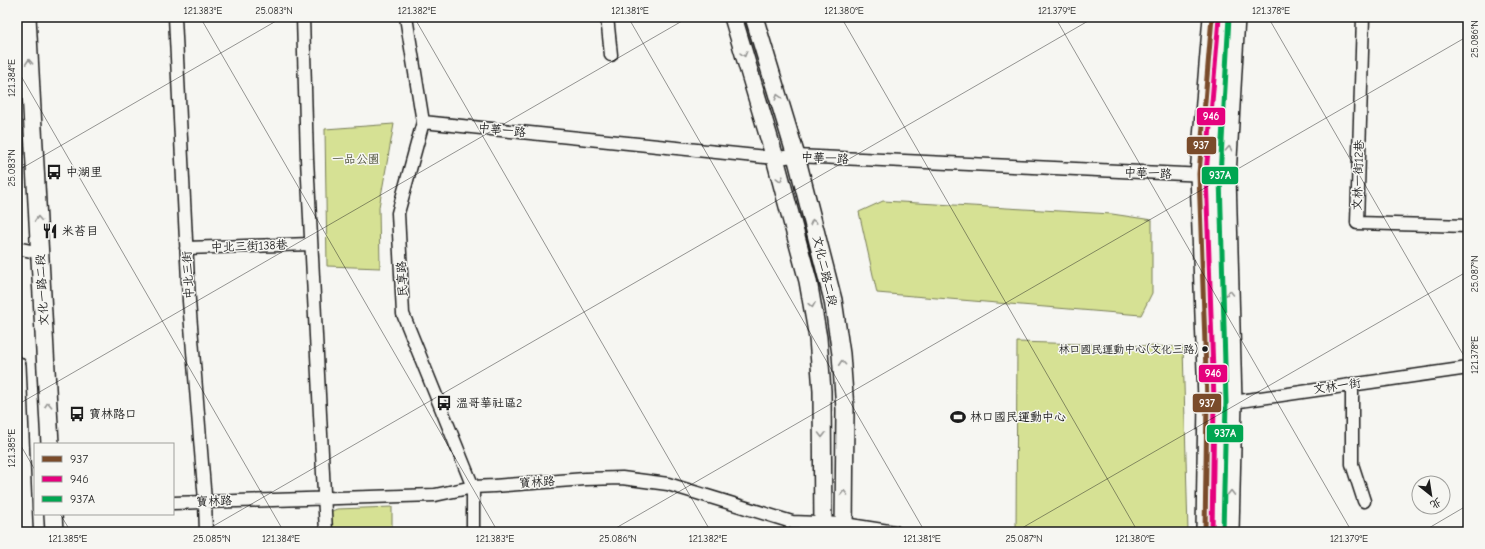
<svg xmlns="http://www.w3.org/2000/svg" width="1485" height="549" viewBox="0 0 1485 549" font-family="'Comic Neue','LXGW WenKai TC',sans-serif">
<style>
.green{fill:#d6e194;stroke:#797e58}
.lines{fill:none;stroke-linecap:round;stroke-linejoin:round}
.street-casing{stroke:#1c1c1c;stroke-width:15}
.secondary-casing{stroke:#1c1c1c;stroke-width:20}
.street{stroke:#f6f6f2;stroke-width:12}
.secondary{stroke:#f6f6f2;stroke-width:17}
.bus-1-casing{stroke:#f6f6f2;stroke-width:8}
.bus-2-casing{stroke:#f6f6f2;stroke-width:8}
.bus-3-casing{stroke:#f6f6f2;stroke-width:8}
.bus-1{stroke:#7a4b2a;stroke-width:5}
.bus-2{stroke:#e5007d;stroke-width:5}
.bus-3{stroke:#00a651;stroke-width:5}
.oneway{stroke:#949492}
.ticks{fill:none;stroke:#1c1c1c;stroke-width:1;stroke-opacity:0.45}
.bus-dot{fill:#1c1c1c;stroke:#f6f6f2;stroke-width:1.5}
.labels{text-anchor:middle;stroke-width:3;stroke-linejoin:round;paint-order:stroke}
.bus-label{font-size:11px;fill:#1c1c1c;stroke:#f6f6f2;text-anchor:end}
.street-label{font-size:12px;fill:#1c1c1c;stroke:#f6f6f2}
.park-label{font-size:12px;fill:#545740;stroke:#f6f6f2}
.poi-label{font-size:12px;fill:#1c1c1c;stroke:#f6f6f2;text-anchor:start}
.line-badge{stroke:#f6f6f2;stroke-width:1.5}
.badge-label{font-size:11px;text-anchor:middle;font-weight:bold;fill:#fff}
.neatline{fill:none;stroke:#1c1c1c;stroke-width:1.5}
.ticks-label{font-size:10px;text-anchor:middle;fill:#1c1c1c}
</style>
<rect width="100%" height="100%" fill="#f6f6f2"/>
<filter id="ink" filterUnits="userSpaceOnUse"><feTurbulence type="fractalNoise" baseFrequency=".025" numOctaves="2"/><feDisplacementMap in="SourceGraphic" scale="8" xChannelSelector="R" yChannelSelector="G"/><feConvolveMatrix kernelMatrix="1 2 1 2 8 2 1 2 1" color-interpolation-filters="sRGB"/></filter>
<g filter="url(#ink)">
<path class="green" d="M 394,124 L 379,207 L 380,268 L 327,266 L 325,129 Z
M 883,201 L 1112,214 L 1152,220 L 1152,293 L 1141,315 L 877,293 L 859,212 Z
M 1017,342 L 1183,347 L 1188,532 L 1016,532 Z
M 392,507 L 392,532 L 327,532 L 328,515 L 332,511 L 337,509 Z"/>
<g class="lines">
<defs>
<path id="street" d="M 175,17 L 189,301 L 205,501 L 206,532
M 303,17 L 307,159 L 326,532
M 406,17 L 423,122 L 398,213 L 403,314 L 473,487 L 473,532
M 607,17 L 611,55
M 1363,17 L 1357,223 L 1468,226
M 423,122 L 775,158 L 796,156 L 1227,176
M 17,248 L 40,253
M 186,248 L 311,244
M 1352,384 L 1352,464 L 1364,501
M 1207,400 L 1233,402 L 1468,368
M 173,503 L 435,495 L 473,487 L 494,486 L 585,479 L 622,478 L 668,484 L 792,522 L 844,524 L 895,532"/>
<path id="secondary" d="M 27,17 L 50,444
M 733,17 L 775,158 L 808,281 L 818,338 L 822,391 L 823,532
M 754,17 L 796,156 L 833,300 L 841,354 L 845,409 L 844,532
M 17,365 L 24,532
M 53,514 L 54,532
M 1205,532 L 1207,400 L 1199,174 L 1212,17
M 1230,532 L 1233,402 L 1227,176 L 1236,17"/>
</defs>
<use href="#street" class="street-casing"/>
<use href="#secondary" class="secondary-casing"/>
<use href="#street" class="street"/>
<use href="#secondary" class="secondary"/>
<defs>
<path id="bus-1" d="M 1205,532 L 1207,400 L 1199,174 L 1212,17"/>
<path id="bus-2" d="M 1212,532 L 1214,400 L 1206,174 L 1219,18"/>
<path id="bus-3" d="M 1223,532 L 1226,402 L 1220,176 L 1229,17"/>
</defs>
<use href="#bus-1" class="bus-1-casing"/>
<use href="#bus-2" class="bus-2-casing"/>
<use href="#bus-3" class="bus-3-casing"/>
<use href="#bus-1" class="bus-1"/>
<use href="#bus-2" class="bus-2"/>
<use href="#bus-3" class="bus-3"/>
</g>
<defs><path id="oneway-chevron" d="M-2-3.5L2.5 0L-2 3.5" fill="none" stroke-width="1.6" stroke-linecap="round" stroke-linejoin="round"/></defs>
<g class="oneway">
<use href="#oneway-chevron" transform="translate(744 54) rotate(74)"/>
<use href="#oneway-chevron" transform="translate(29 62) rotate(-93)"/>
<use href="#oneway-chevron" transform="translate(778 97) rotate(-107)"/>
<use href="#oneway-chevron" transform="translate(1229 149) rotate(-87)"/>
<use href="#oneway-chevron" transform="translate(780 179) rotate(75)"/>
<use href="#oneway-chevron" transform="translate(38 219) rotate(-93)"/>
<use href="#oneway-chevron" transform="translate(813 222) rotate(-104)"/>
<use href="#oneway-chevron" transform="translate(1230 293) rotate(-91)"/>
<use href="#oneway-chevron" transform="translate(812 305) rotate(80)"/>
<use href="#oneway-chevron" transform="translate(842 363) rotate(-94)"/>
<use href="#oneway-chevron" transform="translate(48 405) rotate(-93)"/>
<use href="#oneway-chevron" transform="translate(822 435) rotate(90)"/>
<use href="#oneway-chevron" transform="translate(844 493) rotate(-90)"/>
<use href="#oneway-chevron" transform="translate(1231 493) rotate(-89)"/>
</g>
</g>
<path class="ticks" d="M 200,17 L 498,532M 414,17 L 711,532M 628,17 L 925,532M 841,17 L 1138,532M 1055,17 L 1352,532M 1268,17 L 1468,363M 17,69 L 284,532M 17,171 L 283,17M 17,405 L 689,17M 17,439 L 35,470M 60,514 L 71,532M 203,532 L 1095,17M 609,532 L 1468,36M 1015,532 L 1468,271M 1422,532 L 1468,505"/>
<defs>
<symbol id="bus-bare" viewBox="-9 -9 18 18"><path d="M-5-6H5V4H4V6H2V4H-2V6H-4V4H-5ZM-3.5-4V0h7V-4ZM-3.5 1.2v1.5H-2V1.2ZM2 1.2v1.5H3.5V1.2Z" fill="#1c1c1c" stroke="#f6f6f2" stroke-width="2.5" paint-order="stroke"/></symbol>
<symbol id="restaurant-bare" viewBox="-9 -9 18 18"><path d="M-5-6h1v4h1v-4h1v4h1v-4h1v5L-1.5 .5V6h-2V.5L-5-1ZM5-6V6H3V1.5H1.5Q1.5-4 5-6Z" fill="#1c1c1c" stroke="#f6f6f2" stroke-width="2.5" paint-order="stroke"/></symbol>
<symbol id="stadium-bare" viewBox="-9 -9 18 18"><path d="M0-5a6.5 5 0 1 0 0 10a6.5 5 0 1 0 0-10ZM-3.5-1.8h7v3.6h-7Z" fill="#1c1c1c" stroke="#f6f6f2" stroke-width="2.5" paint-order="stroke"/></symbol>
</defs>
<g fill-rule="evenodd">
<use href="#bus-bare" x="43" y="161" width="22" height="22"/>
<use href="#restaurant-bare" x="39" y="220" width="22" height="22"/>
<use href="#bus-bare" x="433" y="392" width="22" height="22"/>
<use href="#bus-bare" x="66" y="403" width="22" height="22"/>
<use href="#stadium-bare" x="947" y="406" width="22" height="22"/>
</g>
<circle class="bus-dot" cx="1205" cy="349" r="3.5"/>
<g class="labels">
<g class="bus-label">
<text x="1198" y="353">林口國民運動中心(文化三路)</text>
</g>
<g class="street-label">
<text transform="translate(502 130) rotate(6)" y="4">中華一路</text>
<text transform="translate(825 158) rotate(3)" y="4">中華一路</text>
<text transform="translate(1148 173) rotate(2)" y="4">中華一路</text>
<text transform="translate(1358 175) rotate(-88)" y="4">文林一街12巷</text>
<text transform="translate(249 246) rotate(-2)" y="4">中北三街138巷</text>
<text transform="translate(825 271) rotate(77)" y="4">文化二路二段</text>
<text transform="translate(188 275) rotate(-93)" y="4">中北三街</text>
<text transform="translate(402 279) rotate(-93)" y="4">民享路</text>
<text transform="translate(42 290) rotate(-93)" y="4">文化一路二段</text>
<text transform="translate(1337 386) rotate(-8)" y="4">文林一街</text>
<text transform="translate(537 482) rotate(-4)" y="4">寶林路</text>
<text transform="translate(214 501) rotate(-2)" y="4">寶林路</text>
</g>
<g class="park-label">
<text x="356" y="163">一品公園</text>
</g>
<g class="poi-label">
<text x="66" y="176">中湖里</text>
<text x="62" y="235">米苔目</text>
<text x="456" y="407">溫哥華社區2</text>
<text x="89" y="418">寶林路口</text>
<text x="970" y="421">林口國民運動中心</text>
</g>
</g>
<g class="line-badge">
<rect x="1196" y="107" width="30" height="19" rx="4" fill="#e5007d"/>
<rect x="1186" y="136" width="31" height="19" rx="4" fill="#7a4b2a"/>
<rect x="1201" y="166" width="38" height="19" rx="4" fill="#00a651"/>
<rect x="1198" y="364" width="30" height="19" rx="4" fill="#e5007d"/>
<rect x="1192" y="393" width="30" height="20" rx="4" fill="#7a4b2a"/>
<rect x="1206" y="424" width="38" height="19" rx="4" fill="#00a651"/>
</g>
<g class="badge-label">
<text x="1211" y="120">946</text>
<text x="1201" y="149">937</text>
<text x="1220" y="179">937A</text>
<text x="1213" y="377">946</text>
<text x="1207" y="407">937</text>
<text x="1225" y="437">937A</text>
</g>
<rect width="1485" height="549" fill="none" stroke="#f6f6f2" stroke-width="44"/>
<rect x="34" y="443" width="140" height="72" fill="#f6f6f2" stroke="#9f9f9c"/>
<rect x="42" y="456" width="20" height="6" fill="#7a4b2a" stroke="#9f9f9c"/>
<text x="70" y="463" font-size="12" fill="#1c1c1c">937</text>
<rect x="42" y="476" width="20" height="6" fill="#e5007d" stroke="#9f9f9c"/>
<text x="70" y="483" font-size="12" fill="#1c1c1c">946</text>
<rect x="42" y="496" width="20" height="6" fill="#00a651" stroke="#9f9f9c"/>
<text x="70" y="503" font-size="12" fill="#1c1c1c">937A</text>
<g transform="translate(1431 495) rotate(150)"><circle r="19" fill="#f6f6f2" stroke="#9f9f9c"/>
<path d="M0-3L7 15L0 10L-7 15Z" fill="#1c1c1c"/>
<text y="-6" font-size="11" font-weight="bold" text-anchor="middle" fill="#1c1c1c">北</text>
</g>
<rect x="22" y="22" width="1441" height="505" class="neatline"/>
<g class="ticks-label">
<text x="203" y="14">121.383°E</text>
<text x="274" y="14">25.083°N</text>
<text x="417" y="14">121.382°E</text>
<text x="630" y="14">121.381°E</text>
<text x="844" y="14">121.380°E</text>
<text x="1057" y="14">121.379°E</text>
<text x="1271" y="14">121.378°E</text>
<text transform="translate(1474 39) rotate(-90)" y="4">25.086°N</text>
<text transform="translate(11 78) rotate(-90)" y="4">121.384°E</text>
<text transform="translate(11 168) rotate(-90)" y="4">25.083°N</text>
<text transform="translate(1474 274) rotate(-90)" y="4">25.087°N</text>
<text transform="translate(1474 355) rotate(-90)" y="4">121.378°E</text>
<text transform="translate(11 448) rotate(-90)" y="4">121.385°E</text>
<text x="68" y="542">121.385°E</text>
<text x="212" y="542">25.085°N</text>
<text x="281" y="542">121.384°E</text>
<text x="495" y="542">121.383°E</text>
<text x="618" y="542">25.086°N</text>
<text x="708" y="542">121.382°E</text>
<text x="922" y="542">121.381°E</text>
<text x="1024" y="542">25.087°N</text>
<text x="1135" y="542">121.380°E</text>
<text x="1349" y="542">121.379°E</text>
</g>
</svg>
